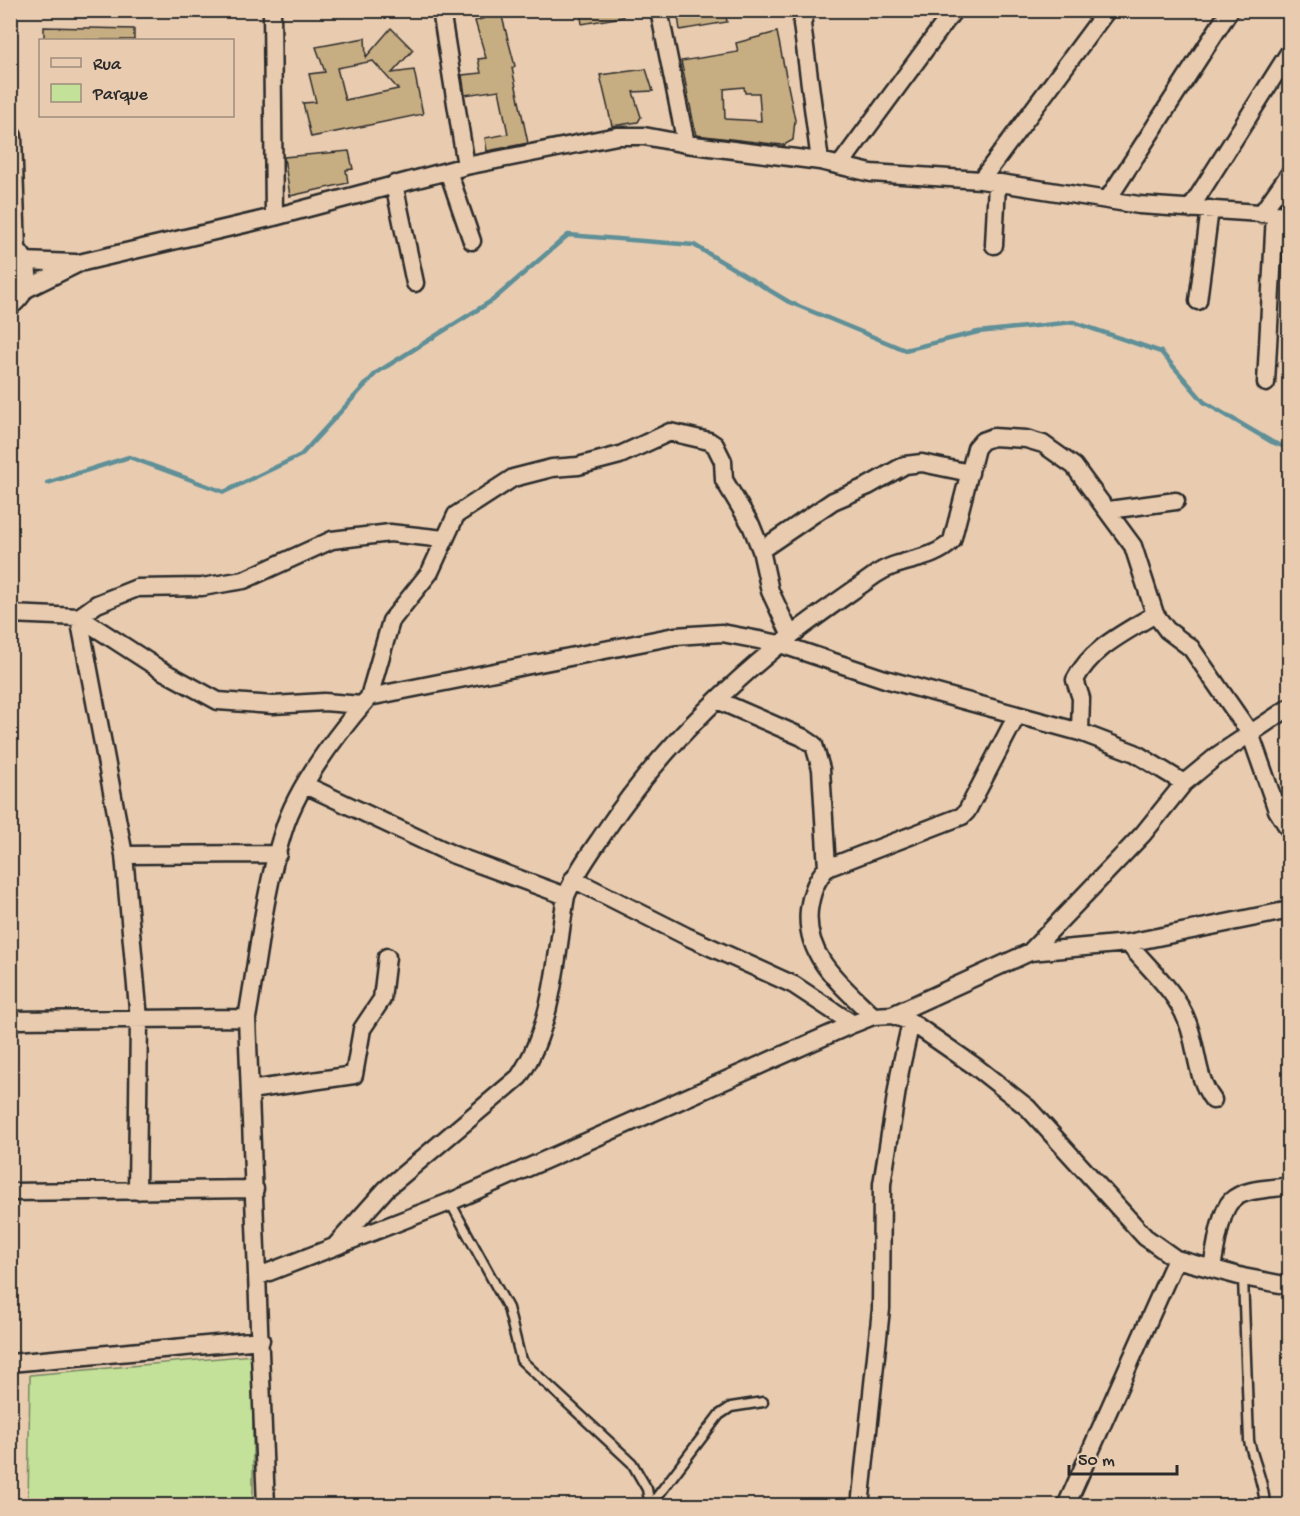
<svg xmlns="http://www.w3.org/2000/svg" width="1300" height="1516" viewBox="0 0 1300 1516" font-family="'Gochi Hand',sans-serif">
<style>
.green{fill:#c3e198;stroke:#778662;stroke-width:1.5}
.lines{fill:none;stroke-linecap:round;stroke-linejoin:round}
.stream{stroke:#5f8f97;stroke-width:4.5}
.building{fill:#c7ad82;stroke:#2b2b2b;stroke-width:1.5;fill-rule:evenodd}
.lane-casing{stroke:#2b2b2b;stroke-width:13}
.street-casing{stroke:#2b2b2b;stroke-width:21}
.secondary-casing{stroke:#2b2b2b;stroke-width:27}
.lane{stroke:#e9ccb0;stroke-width:8}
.street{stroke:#e9ccb0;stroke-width:16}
.secondary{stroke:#e9ccb0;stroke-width:22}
</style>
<rect width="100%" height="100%" fill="#e9ccb0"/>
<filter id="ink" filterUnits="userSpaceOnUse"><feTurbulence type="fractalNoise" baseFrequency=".0167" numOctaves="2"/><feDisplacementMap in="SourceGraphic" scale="12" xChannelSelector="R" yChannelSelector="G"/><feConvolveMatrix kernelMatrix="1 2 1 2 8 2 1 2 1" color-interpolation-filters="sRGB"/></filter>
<g filter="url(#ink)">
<path class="green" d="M 253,1355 L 253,1505 L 28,1506 L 30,1375 Z"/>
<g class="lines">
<path class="stream" d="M 47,483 L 129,457 L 224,492 L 301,455 L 376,373 L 493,300 L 568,235 L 694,245 L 789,302 L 905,350 L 978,332 L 1073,322 L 1161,352 L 1204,402 L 1272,442 L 1290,449"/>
</g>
<path class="building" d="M 580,10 L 622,10 L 623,17 L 582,24 Z
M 677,10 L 725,10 L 727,22 L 680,30 Z
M 501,13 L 515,66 L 512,68 L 528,143 L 487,151 L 485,138 L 508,134 L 499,90 L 465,95 L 462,75 L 481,73 L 478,59 L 486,58 L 475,21 Z
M 44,27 L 134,29 L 134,40 L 44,40 Z
M 391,28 L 413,50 L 392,73 L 414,70 L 423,114 L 311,137 L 303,103 L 316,102 L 309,74 L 325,72 L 316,47 L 365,38 L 366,57 ZM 373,61 L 398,89 L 345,100 L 337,68 Z
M 777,32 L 795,120 L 793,140 L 784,145 L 773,144 L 696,135 L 681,61 L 738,52 L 736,43 ZM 744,87 L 745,93 L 759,93 L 761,121 L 725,119 L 724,89 Z
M 646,69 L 653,91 L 633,92 L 641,117 L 638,122 L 612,126 L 600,75 Z
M 349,151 L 353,169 L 346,170 L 348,183 L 290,196 L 284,157 Z"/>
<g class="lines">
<defs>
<path id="lane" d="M 450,1202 L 508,1308 L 521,1360 L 632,1463 L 647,1489 L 650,1506
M 1243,1277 L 1249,1441 C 1254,1463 1264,1482 1265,1506
M 650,1506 L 719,1415 L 731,1407 L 763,1402"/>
<path id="street" d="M 272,10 L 274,217
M 441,10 L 466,166
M 659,10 L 686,144
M 806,10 L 802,24 L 820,161
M 840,165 L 954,10
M 448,171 L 472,241
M 981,180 L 1107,10
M 394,184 L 415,283
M 1108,199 L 1230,10
M 1190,209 L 1290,51
M 1261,214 L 1290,173
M 994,245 L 997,183
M 23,261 L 75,263
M 22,291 L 79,263 L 274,217 L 466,166 L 617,136 L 644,136 L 686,144 L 820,161 L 871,173 L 981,180 L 1139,205 L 1290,215
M 1198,301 L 1210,209
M 1266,383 L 1275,214
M 1109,510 L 1176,501
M 761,550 L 833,501 L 868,486 L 905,465 L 922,463 L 970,473
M 10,614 L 79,617 L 124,855 L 139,1019 L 137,1191
M 369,697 L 391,621 L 430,572 L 456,515 L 513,478 L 552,468 L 578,466 L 620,455 L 670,432 L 709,441 L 715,445 L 723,461 L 724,480 L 751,525 L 761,550 L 770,591 L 791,636
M 717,700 L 802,737 L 814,745 L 821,769 L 827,868
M 362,705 L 324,702 L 273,705 L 218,701 L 161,670 L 79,617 L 97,604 L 137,588 L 202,587 L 244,580 L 332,540 L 390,533 L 444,539
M 1080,732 L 1081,698 L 1075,680 C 1092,647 1125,633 1155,614
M 305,785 L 454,855 L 566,896
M 124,855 L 278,854
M 573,879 L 686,936 L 794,985 L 853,1024
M 1128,943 C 1148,968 1176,991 1187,1021 C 1198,1048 1195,1076 1213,1100
M 1030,952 L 1143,834 L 1184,783 L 1218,755 L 1290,707
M 892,1015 L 1030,952 L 1128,943 L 1290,910
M 873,1016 C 842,985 804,957 809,910 C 811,894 816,879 827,868 L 962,816 L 967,811 L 1017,715
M 247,1018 C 258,957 264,892 283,832 C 297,785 337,734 369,697 L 675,636 L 722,633 L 780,644 L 885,679 L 1080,732 L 1135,753 L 1184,783
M 10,1020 L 247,1018 L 266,1506
M 250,1090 L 354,1075 L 362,1029 L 382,999 L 387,957
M 10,1192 L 255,1189
M 336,1245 L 386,1189 L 519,1077 C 554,1026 556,955 566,896 C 576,872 592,851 606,830 C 653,760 714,698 779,645 C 809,620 843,598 875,575 C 898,558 932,562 952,541 L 976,448 L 982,441 L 993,437 L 1026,439 L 1043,444 L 1074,466 L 1133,546 L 1155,614 L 1167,630 L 1191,648 L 1250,733 L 1277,810 L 1290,831
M 1212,1268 C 1215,1252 1220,1212 1231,1201 C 1244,1188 1273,1189 1290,1186
M 259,1276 L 450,1202 L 853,1024 L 873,1016 L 892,1015 L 911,1022 L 976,1067 L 1028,1108 L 1145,1237 L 1176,1259 L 1243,1277 L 1290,1286
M 10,1363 L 261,1340
M 860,1506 L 881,1309 L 882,1184 L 900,1071 L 911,1022
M 1066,1506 L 1176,1259"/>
<path id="secondary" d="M 10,137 L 14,251
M 10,248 C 31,262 29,288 10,303"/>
</defs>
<use href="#lane" class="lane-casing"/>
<use href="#street" class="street-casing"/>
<use href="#secondary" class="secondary-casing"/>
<use href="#lane" class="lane"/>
<use href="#street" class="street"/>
<use href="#secondary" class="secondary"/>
</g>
</g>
<rect width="1300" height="1516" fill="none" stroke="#e9ccb0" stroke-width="36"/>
<rect x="18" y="18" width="1264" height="1480" fill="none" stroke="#2b2b2b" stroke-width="2" filter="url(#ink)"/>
<rect x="39" y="39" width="195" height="78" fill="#e9ccb0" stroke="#9d8c7b" stroke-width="1.5"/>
<rect x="51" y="58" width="30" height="9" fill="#e9ccb0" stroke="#9d8c7b" stroke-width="1.5"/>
<text x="93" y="69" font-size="18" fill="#2b2b2b">Rua</text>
<rect x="51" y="84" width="30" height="18" fill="#c3e198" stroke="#9d8c7b" stroke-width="1.5"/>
<text x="93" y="99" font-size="18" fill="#2b2b2b">Parque</text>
<path d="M1069 1465v9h108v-9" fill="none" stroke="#2b2b2b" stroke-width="3"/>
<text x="1078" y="1465" font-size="18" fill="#2b2b2b" stroke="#e9ccb0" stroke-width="4.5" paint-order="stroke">50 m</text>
</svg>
